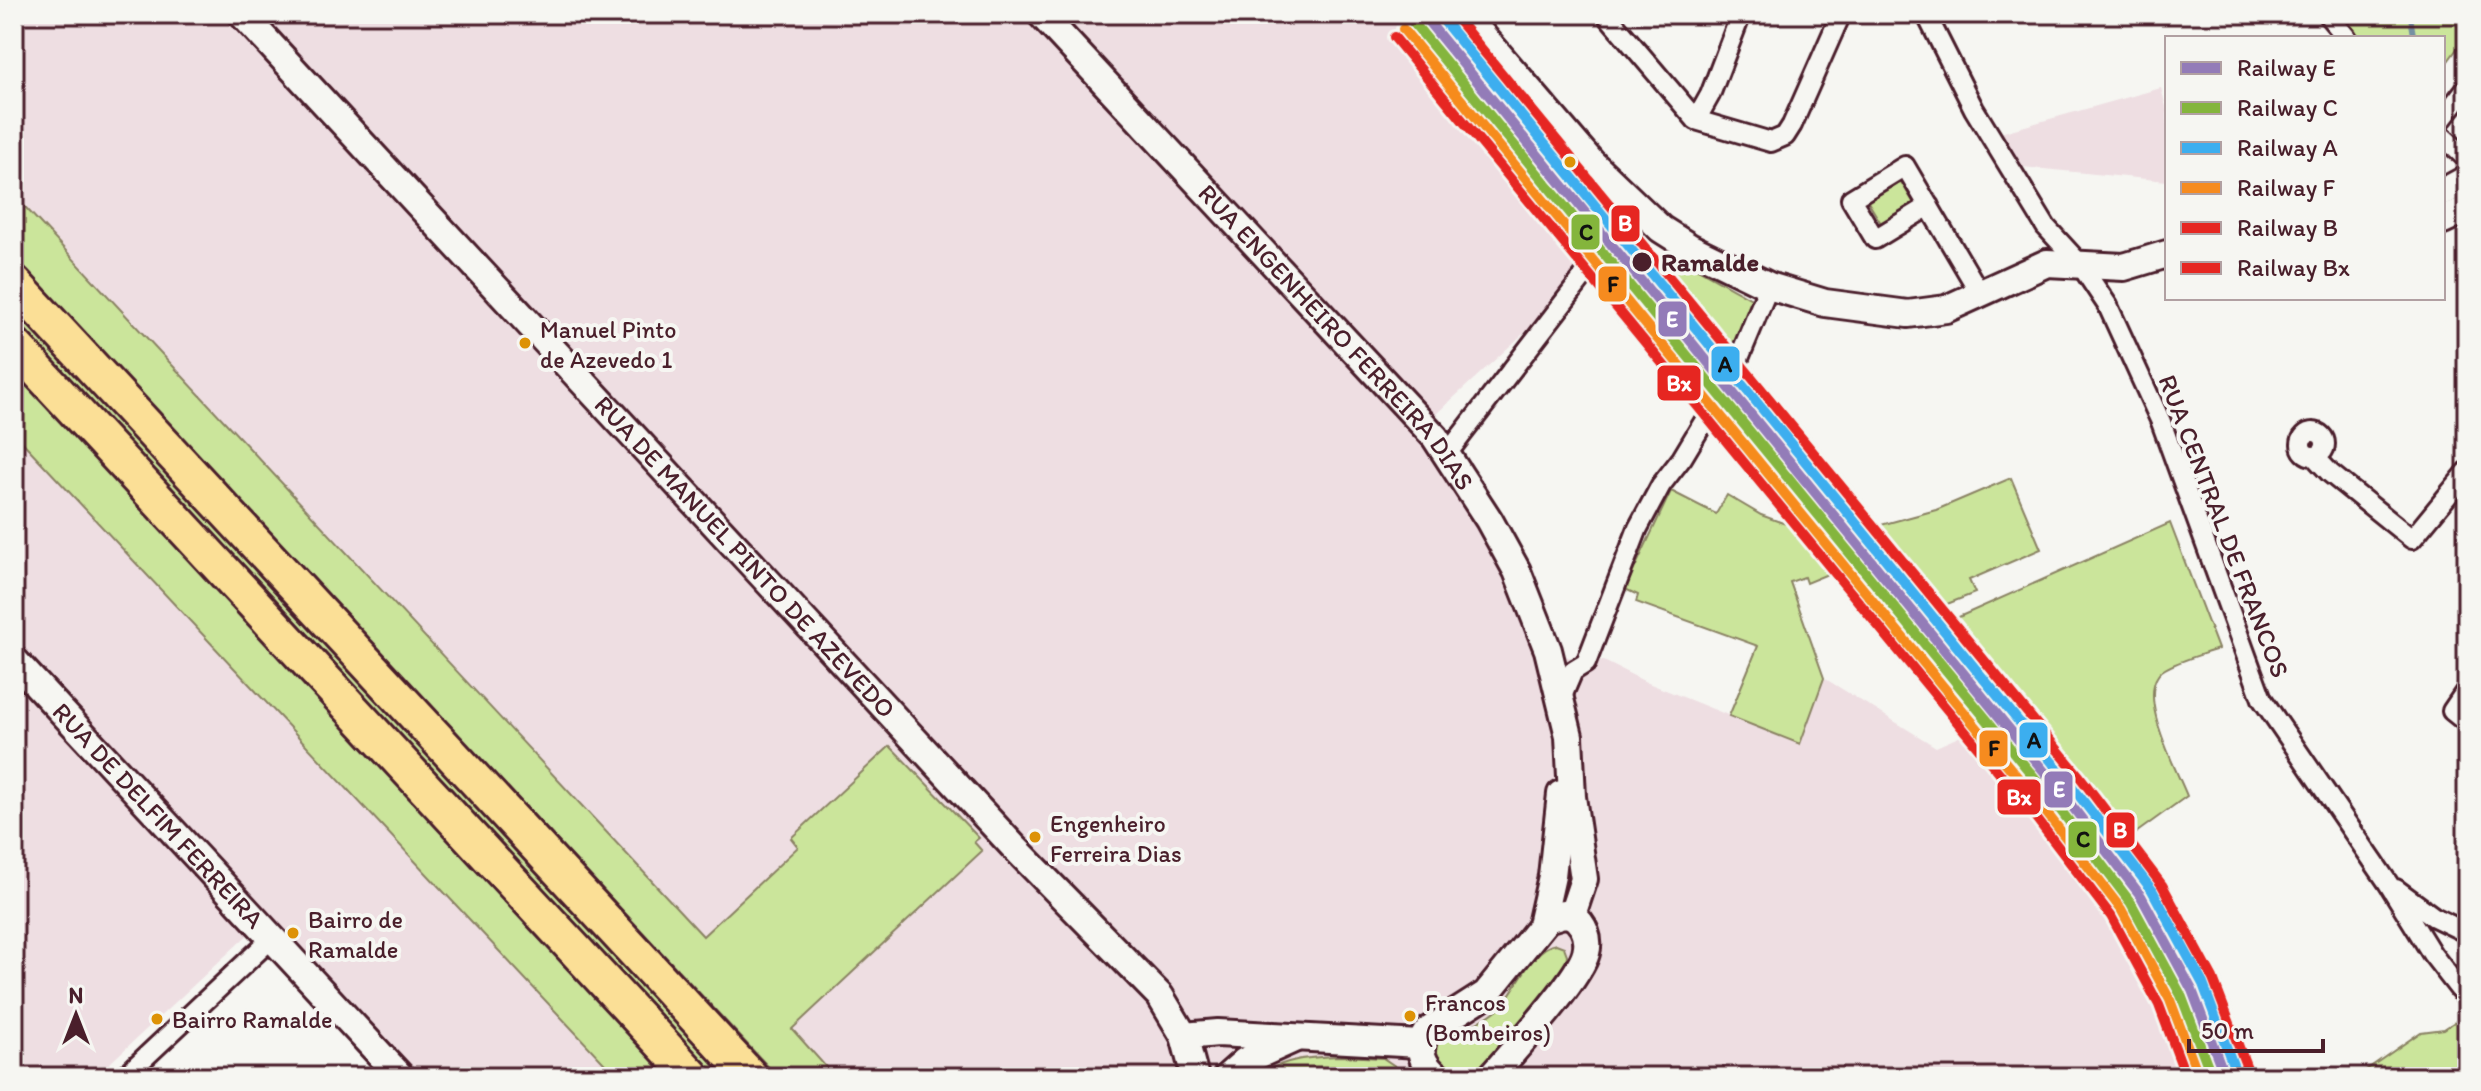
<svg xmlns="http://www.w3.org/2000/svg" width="2481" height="1091" viewBox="0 0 2481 1091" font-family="Itim,sans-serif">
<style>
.built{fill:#eedee2}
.green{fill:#cbe59b;stroke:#8a8263;stroke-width:2}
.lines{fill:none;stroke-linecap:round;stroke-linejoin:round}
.stream{stroke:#7590a2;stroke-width:5}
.street-casing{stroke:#4a1f2b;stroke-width:24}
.secondary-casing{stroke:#4a1f2b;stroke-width:32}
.highway-casing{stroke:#4a1f2b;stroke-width:40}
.street{stroke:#f6f6f2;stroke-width:18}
.secondary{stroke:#f6f6f2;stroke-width:26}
.highway{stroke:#fbdf96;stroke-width:34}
.rail-1-casing{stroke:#f6f6f2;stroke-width:16}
.rail-2-casing{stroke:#f6f6f2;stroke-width:16}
.rail-3-casing{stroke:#f6f6f2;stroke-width:16}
.rail-4-casing{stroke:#f6f6f2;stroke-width:16}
.rail-5-casing{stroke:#f6f6f2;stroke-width:16}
.rail-6-casing{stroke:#f6f6f2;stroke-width:16}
.rail-1{stroke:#937bb8;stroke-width:10}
.rail-2{stroke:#84b53c;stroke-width:10}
.rail-3{stroke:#3caeef;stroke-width:10}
.rail-4{stroke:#f68b1f;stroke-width:10}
.rail-5{stroke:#e62621;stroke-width:10}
.rail-6{stroke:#e62621;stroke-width:10}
.bus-dot{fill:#dd9206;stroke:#f6f6f2;stroke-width:3}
.stop-dot{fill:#4a1f2b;stroke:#f6f6f2;stroke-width:3}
.labels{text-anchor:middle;stroke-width:8;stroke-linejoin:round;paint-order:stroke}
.bus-label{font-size:24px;fill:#4a1f2b;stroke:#f6f6f2;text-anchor:start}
.stop-label{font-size:26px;font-weight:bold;fill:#4a1f2b;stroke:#f6f6f2;text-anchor:start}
.street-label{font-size:26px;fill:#4a1f2b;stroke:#f6f6f2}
.line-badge{stroke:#f6f6f2;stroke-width:3}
.badge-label{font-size:22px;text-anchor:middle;font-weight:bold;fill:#fff}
.pale-badge-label{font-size:22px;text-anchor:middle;font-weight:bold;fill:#111}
</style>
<rect width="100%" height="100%" fill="#f6f6f2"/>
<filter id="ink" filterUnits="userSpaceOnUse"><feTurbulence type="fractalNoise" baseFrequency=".0125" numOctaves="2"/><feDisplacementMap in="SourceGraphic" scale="16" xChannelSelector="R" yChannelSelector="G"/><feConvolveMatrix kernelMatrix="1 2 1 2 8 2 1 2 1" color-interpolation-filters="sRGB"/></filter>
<g filter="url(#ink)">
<path class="built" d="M 14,14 L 1401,14 L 1595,254 L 1561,299 L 1424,425 L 1548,650 L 1586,663 L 1604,661 L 1648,683 L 1800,744 L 1824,678 L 1936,747 L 1970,732 L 1991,730 L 2102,864 L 2147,930 L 2206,1052 L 2160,1077 L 413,1077 L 269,915 L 95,1077 L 14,1077 Z
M 2161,88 L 2167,110 L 2167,181 L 2022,167 L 2000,133 Z"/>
<path class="green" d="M 2340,14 L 2467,14 L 2467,35 L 2443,68 L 2443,38 L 2358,38 Z
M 1898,177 L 1915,205 L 1882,225 L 1865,197 Z
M 14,195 L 703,936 L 798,847 L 791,838 L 890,746 L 979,838 L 974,842 L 982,851 L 792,1029 L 835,1077 L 778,1077 L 14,258 Z
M 1631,236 L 1665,259 L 1669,253 L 1755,301 L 1730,356 Z
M 14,309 L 728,1077 L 716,1077 L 14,324 Z
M 14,370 L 669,1077 L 617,1077 L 14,433 Z
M 2011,478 L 2041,549 L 1969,580 L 1975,593 L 1932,610 L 1866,529 L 1936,510 Z
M 1671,491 L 1716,514 L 1727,495 L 1761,515 L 1824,538 L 1840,569 L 1806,583 L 1804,577 L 1790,582 L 1824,678 L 1800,744 L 1729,716 L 1758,646 L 1636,602 L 1638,595 L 1625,589 Z
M 2170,523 L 2218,649 C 2201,655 2180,660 2165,669 C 2132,688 2176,768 2187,796 L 2122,843 L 1943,624 Z
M 1556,944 L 1564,947 L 1567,955 L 1565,968 L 1482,1071 L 1464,1075 L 1440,1066 L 1433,1049 L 1438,1041 C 1458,1031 1482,1023 1499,1008 C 1516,991 1532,947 1556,944 Z
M 2462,1017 L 2467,1024 L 2467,1062 L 2449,1077 L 2356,1077 L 2421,1032 L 2444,1029 Z
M 1342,1056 L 1383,1058 L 1411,1077 L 1257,1077 C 1283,1058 1311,1057 1342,1056 Z"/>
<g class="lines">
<path class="stream" d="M 2410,14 L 2414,38"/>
<defs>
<path id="street" d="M 1606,14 L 1696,120 L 1771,142 L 1785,136 L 1792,125 L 1841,14
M 1926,14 L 1974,109 L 2046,227 L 2080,264 L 2108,306 L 2161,422 L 2262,699 L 2388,883 L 2432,954 L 2467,999
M 2327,14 L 2347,38
M 2443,118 L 2467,87
M 1696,120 L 1710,95 L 1741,14
M 2443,137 L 2467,159
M 1929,206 L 1875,239 L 1851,199 L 1905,166 L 1981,295
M 1737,363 L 1769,286
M2301 444a12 12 0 1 1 24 0a12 12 0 1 1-24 0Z
M 1447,454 L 1601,254
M 2314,456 L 2330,473 L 2412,539 L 2467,472
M 2467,689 L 2452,711 L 2467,723
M 1561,699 L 1573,671 L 1586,663 L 1638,528 L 1661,485 L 1682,458 L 1723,390
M 2396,889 L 2434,917 L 2467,933
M 124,1077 L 272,938"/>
<g id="secondary">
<path id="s1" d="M 242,14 L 1013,846 L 1160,996 L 1184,1036 L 1195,1077"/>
<path id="s2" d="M 1041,14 L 1435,437 L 1489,520 L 1517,571 L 1548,650 L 1569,736 L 1572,797 L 1584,879 L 1572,915"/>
<path d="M 1464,14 L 1591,162 L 1661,229 L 1691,248 L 1769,286 L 1825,303 L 1908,314 L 1946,309 L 2047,263 L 2124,267 L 2167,254"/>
<path d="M 2443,192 L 2467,179"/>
<path d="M 2443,220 L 2467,209"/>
<path id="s3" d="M 14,660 L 401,1077"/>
<path d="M 1541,925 L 1552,876 L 1561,794"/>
<path d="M 1184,1036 L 1218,1033 L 1420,1044"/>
<path d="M 1227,1077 L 1245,1061 L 1294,1039"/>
<path d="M 1438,1077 C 1422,1065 1415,1047 1428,1031 L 1486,994 L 1547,919 L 1563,914 L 1572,915"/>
<path d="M 1491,1077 C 1512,1052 1579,980 1586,953 C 1590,938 1584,924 1572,915"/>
</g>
<path id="highway" d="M 14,283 L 751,1077
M 14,345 L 693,1077"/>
</defs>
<use href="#street" class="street-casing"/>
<use href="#secondary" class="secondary-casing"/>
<use href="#highway" class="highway-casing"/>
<use href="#street" class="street"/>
<use href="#secondary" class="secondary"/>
<use href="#highway" class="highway"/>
<defs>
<path id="rail-1" d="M 1422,14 L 2061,792 L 2141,896 L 2192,990 L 2225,1077"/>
<path id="rail-2" d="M 1413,22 L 2052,799 L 2131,903 L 2181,995 L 2212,1077"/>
<path id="rail-3" d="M 1438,14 L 2070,784 L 2152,890 L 2203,984 L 2236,1073"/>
<path id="rail-4" d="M 1403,29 L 2042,807 L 2121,909 L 2170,1000 L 2199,1077"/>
<path id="rail-5" d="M 1453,14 L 2080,777 L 2162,885 L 2213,979 L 2247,1068"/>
<path id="rail-6" d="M 1394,37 L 2033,814 L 2111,916 L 2159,1005 L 2186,1077"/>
</defs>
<use href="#rail-1" class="rail-1-casing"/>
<use href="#rail-2" class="rail-2-casing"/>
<use href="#rail-3" class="rail-3-casing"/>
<use href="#rail-4" class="rail-4-casing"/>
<use href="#rail-5" class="rail-5-casing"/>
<use href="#rail-6" class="rail-6-casing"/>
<use href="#rail-1" class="rail-1"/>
<use href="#rail-2" class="rail-2"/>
<use href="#rail-3" class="rail-3"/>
<use href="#rail-4" class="rail-4"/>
<use href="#rail-5" class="rail-5"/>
<use href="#rail-6" class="rail-6"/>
</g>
</g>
<g class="bus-dot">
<circle cx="1570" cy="162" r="7"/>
<circle cx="525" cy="343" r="7"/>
<circle cx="1035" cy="837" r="7"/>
<circle cx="293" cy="933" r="7"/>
<circle cx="1410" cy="1016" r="7"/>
<circle cx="157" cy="1019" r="7"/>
</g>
<circle class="stop-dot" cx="1642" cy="262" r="11"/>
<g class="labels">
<g class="bus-label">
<text x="540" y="338">Manuel Pinto<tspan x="540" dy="30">de Azevedo 1</tspan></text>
<text x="1050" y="832">Engenheiro<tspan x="1050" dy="30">Ferreira Dias</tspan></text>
<text x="308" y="928">Bairro de<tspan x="308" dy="30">Ramalde</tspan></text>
<text x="1425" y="1011">Francos<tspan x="1425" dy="30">(Bombeiros)</tspan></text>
<text x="172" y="1028">Bairro Ramalde</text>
</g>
<g class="stop-label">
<text x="1661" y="271">Ramalde</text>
</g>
<g class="street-label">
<text dy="9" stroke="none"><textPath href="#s2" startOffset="438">RUA ENGENHEIRO FERREIRA DIAS</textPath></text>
<text transform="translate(2224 526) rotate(69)" y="9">RUA CENTRAL DE FRANCOS</text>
<text dy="9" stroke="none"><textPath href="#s1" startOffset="740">RUA DE MANUEL PINTO DE AZEVEDO</textPath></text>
<text dy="9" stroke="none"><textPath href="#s3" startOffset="212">RUA DE DELFIM FERREIRA</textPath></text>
</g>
</g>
<g class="line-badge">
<rect x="1610" y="204" width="31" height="39" rx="8" fill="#e62621"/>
<rect x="1570" y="213" width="31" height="38" rx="8" fill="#84b53c"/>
<rect x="1597" y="265" width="31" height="38" rx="8" fill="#f68b1f"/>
<rect x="1657" y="300" width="31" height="38" rx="8" fill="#937bb8"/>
<rect x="1710" y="345" width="31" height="38" rx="8" fill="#3caeef"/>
<rect x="1656" y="364" width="46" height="38" rx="8" fill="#e62621"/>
<rect x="2018" y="721" width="31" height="38" rx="8" fill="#3caeef"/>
<rect x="1978" y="729" width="31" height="39" rx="8" fill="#f68b1f"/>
<rect x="2043" y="770" width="31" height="39" rx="8" fill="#937bb8"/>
<rect x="1996" y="778" width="46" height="38" rx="8" fill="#e62621"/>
<rect x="2105" y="811" width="31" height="38" rx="8" fill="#e62621"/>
<rect x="2067" y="820" width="31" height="39" rx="8" fill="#84b53c"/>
</g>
<g class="badge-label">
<text x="1625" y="231">B</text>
<text x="1672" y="327">E</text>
<text x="1679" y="391">Bx</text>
<text x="2059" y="797">E</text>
<text x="2019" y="805">Bx</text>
<text x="2120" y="838">B</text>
</g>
<g class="pale-badge-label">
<text x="1586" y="240">C</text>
<text x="1613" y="292">F</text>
<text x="1725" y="372">A</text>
<text x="2034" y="748">A</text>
<text x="1994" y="756">F</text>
<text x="2083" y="847">C</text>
</g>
<rect width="2481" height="1091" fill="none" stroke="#f6f6f2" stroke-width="48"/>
<rect x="24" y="24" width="2433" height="1043" fill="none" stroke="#4a1f2b" stroke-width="3" filter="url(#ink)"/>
<rect x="2165" y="36" width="280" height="264" fill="#f6f6f2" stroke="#b1a0a2" stroke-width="2"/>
<rect x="2181" y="62" width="40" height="12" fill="#937bb8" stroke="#b1a0a2" stroke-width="2"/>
<text x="2237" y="76" font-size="24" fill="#4a1f2b">Railway E</text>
<rect x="2181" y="102" width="40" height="12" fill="#84b53c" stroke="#b1a0a2" stroke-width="2"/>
<text x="2237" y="116" font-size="24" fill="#4a1f2b">Railway C</text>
<rect x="2181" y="142" width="40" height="12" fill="#3caeef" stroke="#b1a0a2" stroke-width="2"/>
<text x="2237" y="156" font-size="24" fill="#4a1f2b">Railway A</text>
<rect x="2181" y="182" width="40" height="12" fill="#f68b1f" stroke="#b1a0a2" stroke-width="2"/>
<text x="2237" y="196" font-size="24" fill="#4a1f2b">Railway F</text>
<rect x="2181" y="222" width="40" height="12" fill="#e62621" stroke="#b1a0a2" stroke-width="2"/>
<text x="2237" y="236" font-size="24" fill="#4a1f2b">Railway B</text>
<rect x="2181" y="262" width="40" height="12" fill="#e62621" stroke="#b1a0a2" stroke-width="2"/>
<text x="2237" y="276" font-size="24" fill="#4a1f2b">Railway Bx</text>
<g transform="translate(76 1015)" stroke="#f6f6f2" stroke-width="6" paint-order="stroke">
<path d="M0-6L14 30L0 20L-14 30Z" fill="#4a1f2b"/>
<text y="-12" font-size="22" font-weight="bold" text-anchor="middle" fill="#4a1f2b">N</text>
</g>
<path d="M2189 1039v12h134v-12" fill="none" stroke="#4a1f2b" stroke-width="4"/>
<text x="2201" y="1039" font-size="24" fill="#4a1f2b" stroke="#f6f6f2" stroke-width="6" paint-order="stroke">50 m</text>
</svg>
